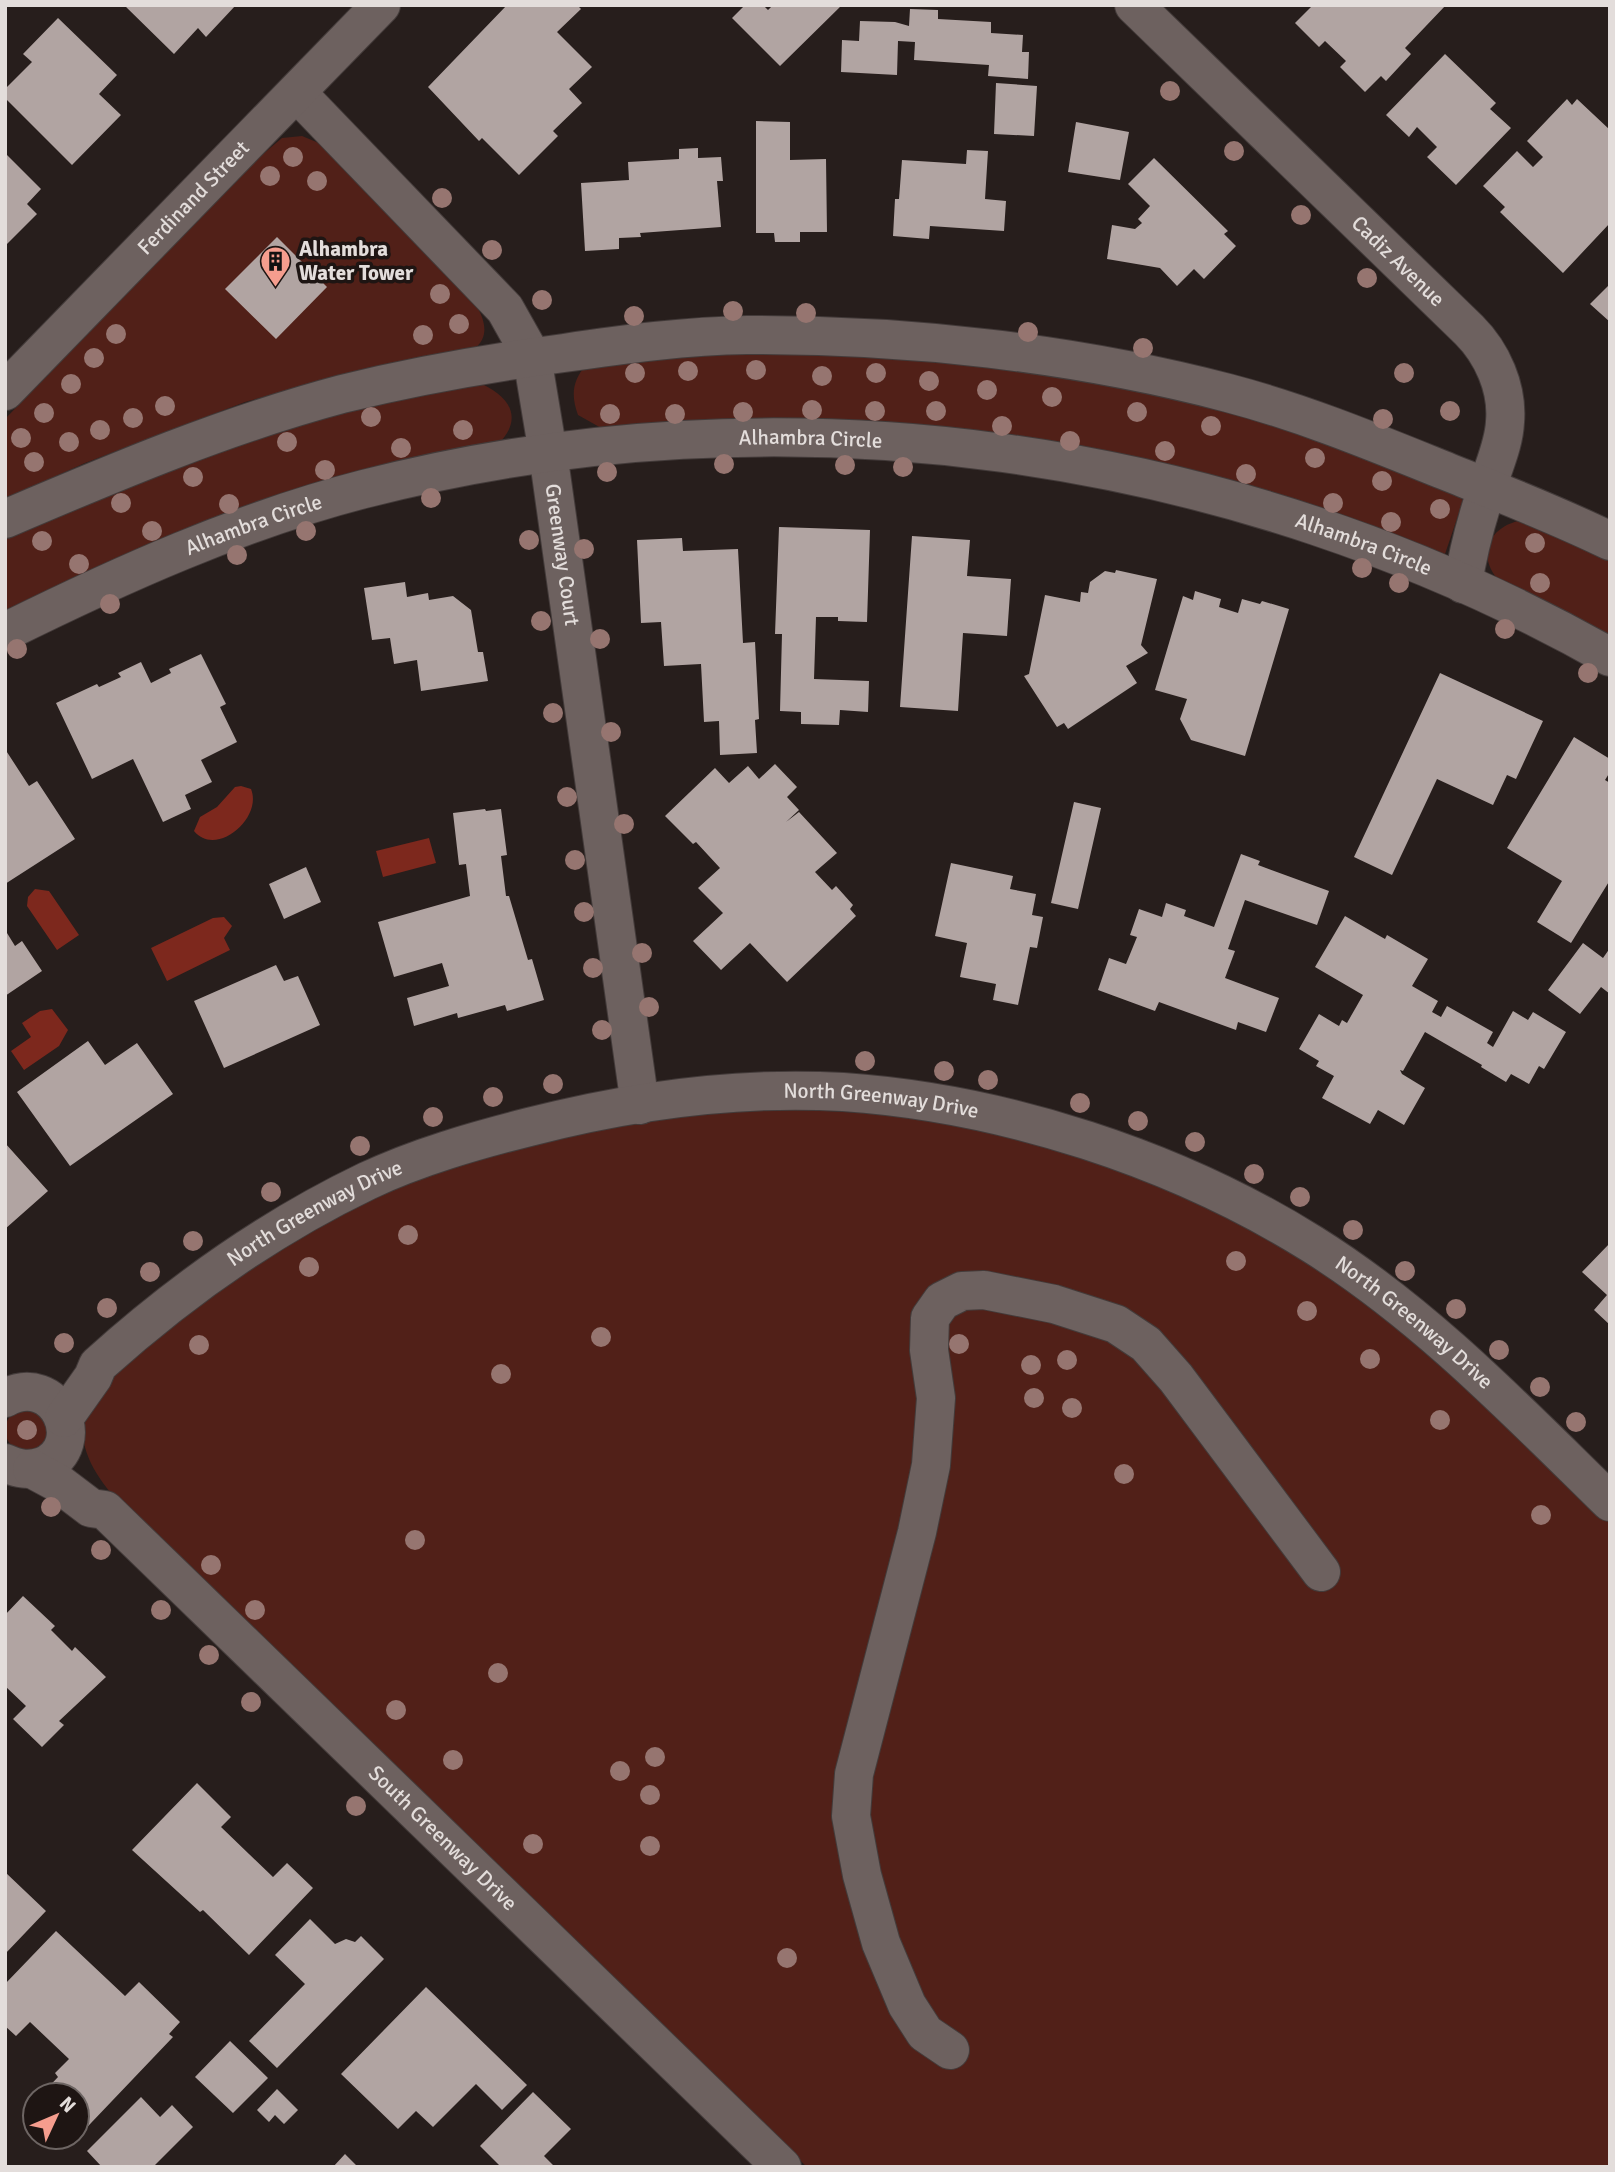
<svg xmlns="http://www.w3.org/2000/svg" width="1615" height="2172" viewBox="0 0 1615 2172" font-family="Signika,sans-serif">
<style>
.green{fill:#512018}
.water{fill:#7d281d}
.building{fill:#b1a4a2}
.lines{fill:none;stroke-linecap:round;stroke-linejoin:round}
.minor-casing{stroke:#433b3a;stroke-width:40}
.minor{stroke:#6d615f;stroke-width:38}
.tree{fill:#967570}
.labels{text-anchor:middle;stroke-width:7;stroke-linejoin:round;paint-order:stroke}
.street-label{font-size:21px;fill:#e3dddb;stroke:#1e1513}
.poi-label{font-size:21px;font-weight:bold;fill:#e3dddb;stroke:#1e1513;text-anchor:start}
</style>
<rect width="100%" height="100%" fill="#271e1c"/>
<path class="green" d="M 302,136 L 326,146 L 475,303 C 484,318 491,336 474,349 L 363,369 L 245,402 L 85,463 L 5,499 L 5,419 L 256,160 L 282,138 Z
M 875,353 L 1103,382 L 1260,418 L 1458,492 L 1463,501 L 1445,554 L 1439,557 L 999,434 L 939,426 L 773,419 L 603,429 L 578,415 C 571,396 572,381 586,365 L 681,354 Z
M 477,382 C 503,392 525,413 502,440 L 5,616 L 5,531 L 313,415 Z
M 1523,520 L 1535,521 L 1610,560 L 1610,640 L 1502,584 C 1475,558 1487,526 1523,520 Z
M 772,1108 L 916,1116 L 1051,1143 L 1210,1205 L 1363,1297 L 1494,1411 L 1610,1523 L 1610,2167 L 807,2167 L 126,1510 C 104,1486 79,1457 83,1421 L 118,1368 L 229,1278 L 328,1218 L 450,1164 L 638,1119 Z
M5 1430a21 21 0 1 1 42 0a21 21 0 1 1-42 0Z"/>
<path class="water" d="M 241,786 L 251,789 C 263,818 216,858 194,831 L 200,817 L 217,807 L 235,787 Z
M 429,838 L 436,863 L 383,877 L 376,851 Z
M 35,889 L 49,891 L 79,935 L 57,950 L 27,906 L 28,897 Z
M 224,917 L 232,926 L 224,938 L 230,950 L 167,981 L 151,948 L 213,918 Z
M 52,1009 L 68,1030 L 59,1046 L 24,1070 L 11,1051 L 31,1037 L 22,1023 L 40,1011 Z"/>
<path class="building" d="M 124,5 L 236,5 L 206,37 L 198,28 L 174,54 Z
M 507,5 L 577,5 L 581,9 L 557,32 L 592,67 L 569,89 L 582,103 L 553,131 L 558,136 L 519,175 L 482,138 L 479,141 L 428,87 Z
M 745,5 L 763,5 L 768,10 L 773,5 L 842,5 L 780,66 L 732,18 Z
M 1313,5 L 1446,5 L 1405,48 L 1411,54 L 1386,81 L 1381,76 L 1365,92 L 1340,67 L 1346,61 L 1325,41 L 1319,47 L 1295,23 Z
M 910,9 L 938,10 L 938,19 L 991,22 L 991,33 L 1023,35 L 1022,52 L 1029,52 L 1028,79 L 988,76 L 989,65 L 914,60 L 915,42 L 898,41 L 897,75 L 841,72 L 842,40 L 859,41 L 860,21 L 895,22 L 909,26 Z
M 58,18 L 117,75 L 99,94 L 121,115 L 72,165 L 5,98 L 5,89 L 32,62 L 23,54 Z
M 1445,54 L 1496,103 L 1490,109 L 1511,128 L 1456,185 L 1427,157 L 1437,147 L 1417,127 L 1409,137 L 1386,115 Z
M 996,83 L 1037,86 L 1034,136 L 994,134 Z
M 1567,99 L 1572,105 L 1577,99 L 1610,130 L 1610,223 L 1563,273 L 1500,212 L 1505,207 L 1483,186 L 1517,151 L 1533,167 L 1543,157 L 1527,141 Z
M 756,121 L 790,122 L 790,160 L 826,159 L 827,232 L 800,232 L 800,242 L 775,242 L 774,233 L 756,233 Z
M 1076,122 L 1129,132 L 1120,180 L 1068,172 Z
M 698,148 L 698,158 L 721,157 L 723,181 L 717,181 L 721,227 L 640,233 L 641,237 L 619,238 L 619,249 L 585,251 L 581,183 L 629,180 L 628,162 L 679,159 L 679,149 Z
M 967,150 L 988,151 L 985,199 L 1006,201 L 1004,231 L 930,226 L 929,239 L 893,236 L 895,199 L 899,199 L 902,160 L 966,164 Z
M 5,153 L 41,189 L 27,204 L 37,214 L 5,246 Z
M 1154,158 L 1228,231 L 1224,234 L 1236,246 L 1204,279 L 1194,269 L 1177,286 L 1160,268 L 1107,259 L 1112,225 L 1135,229 L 1142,223 L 1138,219 L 1150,206 L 1128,184 Z
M 277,237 L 327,287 L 276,339 L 225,289 Z
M 1610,284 L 1610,322 L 1590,304 Z
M 779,527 L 870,530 L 867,622 L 838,621 L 838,617 L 816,617 L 814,679 L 869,681 L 868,712 L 840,710 L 839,725 L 801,724 L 801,712 L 780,711 L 782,634 L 775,634 Z
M 912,536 L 970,540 L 967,576 L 1011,579 L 1007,636 L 963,633 L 958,711 L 900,707 Z
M 682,538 L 683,551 L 738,549 L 743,643 L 755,642 L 759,719 L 755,720 L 757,753 L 720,755 L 719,721 L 704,722 L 701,664 L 664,666 L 661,622 L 641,623 L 637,540 Z
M 1116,570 L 1157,579 L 1141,645 L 1148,653 L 1126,666 L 1137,683 L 1068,729 L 1064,723 L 1057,727 L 1024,676 L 1029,674 L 1045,595 L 1080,602 L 1081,592 L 1088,593 L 1090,582 L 1105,571 L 1115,573 Z
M 405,582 L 407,597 L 428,593 L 429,600 L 453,596 L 471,610 L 478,652 L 483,652 L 488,681 L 421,691 L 417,660 L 394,664 L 390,638 L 372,640 L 364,588 Z
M 1195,591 L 1221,599 L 1219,607 L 1238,613 L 1242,599 L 1260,604 L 1262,601 L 1289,609 L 1245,756 L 1191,740 L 1180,719 L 1187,699 L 1155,690 L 1183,596 L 1193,600 Z
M 201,654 L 226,704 L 220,707 L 237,742 L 201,760 L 212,782 L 185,795 L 191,809 L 163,822 L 133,759 L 92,779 L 56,703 L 97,684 L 99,687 L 121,677 L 118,673 L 141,662 L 151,683 L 171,673 L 169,669 Z
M 1440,673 L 1543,721 L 1516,779 L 1507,775 L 1493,805 L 1437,779 L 1392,875 L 1354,857 Z
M 1574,737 L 1610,759 L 1610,772 L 1605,780 L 1610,783 L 1610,880 L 1571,943 L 1537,922 L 1562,881 L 1507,848 Z
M 5,749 L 29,786 L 37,781 L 75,839 L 5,884 Z
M 775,764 L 797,787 L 787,797 L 799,810 L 786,822 L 799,812 L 837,853 L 815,872 L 832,890 L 836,886 L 853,905 L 850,909 L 856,916 L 787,982 L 750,943 L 721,970 L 693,941 L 723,913 L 698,888 L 720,868 L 696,842 L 693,844 L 665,816 L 715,768 L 729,783 L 748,766 L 759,779 Z
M 1074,802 L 1101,808 L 1078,909 L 1051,903 Z
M 485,809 L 486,811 L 501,809 L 507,855 L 501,856 L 506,896 L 509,896 L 528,960 L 532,959 L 544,1000 L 507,1011 L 505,1005 L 458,1018 L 457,1013 L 414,1026 L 407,998 L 449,986 L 442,963 L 394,977 L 378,922 L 470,896 L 466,864 L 459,865 L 453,813 Z
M 1241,854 L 1260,861 L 1258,865 L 1329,891 L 1317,925 L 1245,900 L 1228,949 L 1235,951 L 1225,978 L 1279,998 L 1266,1032 L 1238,1022 L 1236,1030 L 1159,1002 L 1155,1011 L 1098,990 L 1109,958 L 1126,964 L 1137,937 L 1130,935 L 1139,909 L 1162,917 L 1166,903 L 1186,910 L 1184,916 L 1214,927 Z
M 951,863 L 1013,876 L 1010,889 L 1036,894 L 1032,915 L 1043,917 L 1037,948 L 1030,947 L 1018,1005 L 993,1000 L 996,984 L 960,977 L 967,943 L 935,936 Z
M 306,867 L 321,902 L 284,919 L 269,884 Z
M 1345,916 L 1385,939 L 1387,935 L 1428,959 L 1412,986 L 1438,1001 L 1432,1012 L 1441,1017 L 1447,1006 L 1493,1032 L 1487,1043 L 1493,1047 L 1513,1011 L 1528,1020 L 1533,1012 L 1566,1032 L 1544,1069 L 1539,1066 L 1529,1084 L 1511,1074 L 1506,1082 L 1481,1067 L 1482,1065 L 1425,1032 L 1403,1071 L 1400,1070 L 1402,1074 L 1425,1088 L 1404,1125 L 1378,1110 L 1370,1124 L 1322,1098 L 1334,1076 L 1316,1066 L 1319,1061 L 1299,1049 L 1319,1014 L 1339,1026 L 1342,1020 L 1347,1023 L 1363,995 L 1315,967 Z
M 7,933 L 15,946 L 22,941 L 42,971 L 5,996 L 5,934 Z
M 1583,943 L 1603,958 L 1610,948 L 1610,994 L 1601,987 L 1580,1014 L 1548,990 Z
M 276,965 L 284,981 L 298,976 L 320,1025 L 224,1068 L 194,1001 Z
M 88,1041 L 105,1065 L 137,1043 L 173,1094 L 70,1166 L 17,1092 Z
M 5,1143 L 48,1191 L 5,1229 Z
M 1610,1243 L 1610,1325 L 1594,1310 L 1607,1295 L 1582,1272 Z
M 23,1596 L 55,1626 L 51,1630 L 72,1651 L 75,1647 L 106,1677 L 59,1721 L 64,1725 L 42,1747 L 13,1719 L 26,1706 L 5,1686 L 5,1615 Z
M 197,1783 L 231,1817 L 221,1827 L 273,1877 L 287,1863 L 313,1888 L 249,1955 L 203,1910 L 200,1912 L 132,1850 Z
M 5,1872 L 46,1911 L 5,1954 Z
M 310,1919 L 335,1944 L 346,1939 L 355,1942 L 361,1936 L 384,1959 L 277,2068 L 249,2041 L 305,1984 L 275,1955 Z
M 56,1931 L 125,1996 L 139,1982 L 180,2022 L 169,2034 L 173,2037 L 71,2144 L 65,2137 L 77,2137 L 77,2095 L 41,2095 L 58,2077 L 55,2073 L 69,2059 L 30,2022 L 16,2036 L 5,2026 L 5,1984 Z
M 426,1987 L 527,2085 L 502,2110 L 476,2084 L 433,2127 L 416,2111 L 398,2129 L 341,2074 Z
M 230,2041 L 268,2078 L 233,2113 L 195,2077 Z
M 277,2089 L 298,2110 L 284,2124 L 275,2115 L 269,2122 L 257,2110 Z
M 533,2092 L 571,2129 L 544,2156 L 555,2167 L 501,2167 L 480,2146 Z
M 141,2097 L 160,2117 L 172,2105 L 193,2127 L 153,2167 L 102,2167 L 87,2151 Z
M 345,2154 L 358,2167 L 333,2167 Z"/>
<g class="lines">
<defs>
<g id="minor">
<path id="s1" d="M 1134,5 L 1469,330 C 1492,353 1508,388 1505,422 C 1504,444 1494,465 1488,485 C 1477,518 1468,550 1463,584"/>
<path id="s2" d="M 297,93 L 505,309 L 532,357 L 548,453 L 640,1105"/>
<path id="s3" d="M 5,391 L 381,5"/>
<path d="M 5,519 C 115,472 226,425 342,394 C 415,376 489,363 564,353 C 625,344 686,336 747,335 C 905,334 1075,353 1228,393 C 1304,413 1376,443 1448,472 C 1503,494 1557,515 1610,541"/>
<path id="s4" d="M 5,632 C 120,575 240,521 364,489 C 781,381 1236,445 1610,657"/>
<path d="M 5,1398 C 56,1370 91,1445 43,1466 C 29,1471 18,1469 5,1463"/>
<path id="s5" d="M 64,1418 L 93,1377 L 98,1365 C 179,1292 269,1228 367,1181 C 418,1157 474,1141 529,1127 C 630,1101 739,1086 843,1092 C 1004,1103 1176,1159 1312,1244 C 1424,1314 1516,1410 1610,1502"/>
<path id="s6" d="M 32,1469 L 58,1483 L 91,1508 L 105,1510 L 782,2167"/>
<path d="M 950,2050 L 925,2033 L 907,2005 L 881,1943 L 862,1875 L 851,1816 L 854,1774 L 917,1532 L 931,1465 L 936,1398 L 929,1350 L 930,1318 L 942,1301 L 962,1291 L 984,1290 L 1054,1304 L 1116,1324 L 1146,1344 L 1176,1378 L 1321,1572"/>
</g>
</defs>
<use href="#minor" class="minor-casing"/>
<use href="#minor" class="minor"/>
</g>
<g class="tree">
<circle cx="1170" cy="91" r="10"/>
<circle cx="1234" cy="151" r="10"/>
<circle cx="293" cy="157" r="10"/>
<circle cx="270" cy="176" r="10"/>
<circle cx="317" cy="181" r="10"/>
<circle cx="442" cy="198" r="10"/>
<circle cx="1301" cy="215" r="10"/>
<circle cx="492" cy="250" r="10"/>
<circle cx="1367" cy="278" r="10"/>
<circle cx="440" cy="294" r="10"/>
<circle cx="542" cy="300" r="10"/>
<circle cx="733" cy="311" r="10"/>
<circle cx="806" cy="313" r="10"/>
<circle cx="634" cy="316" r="10"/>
<circle cx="459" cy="324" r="10"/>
<circle cx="1028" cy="332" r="10"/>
<circle cx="116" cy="334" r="10"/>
<circle cx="423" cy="335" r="10"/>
<circle cx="1143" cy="348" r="10"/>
<circle cx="94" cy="358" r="10"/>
<circle cx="756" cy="370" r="10"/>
<circle cx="688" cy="371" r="10"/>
<circle cx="635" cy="373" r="10"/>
<circle cx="876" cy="373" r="10"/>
<circle cx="1404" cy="373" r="10"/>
<circle cx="822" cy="376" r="10"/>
<circle cx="929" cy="381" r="10"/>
<circle cx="71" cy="384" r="10"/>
<circle cx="987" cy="390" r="10"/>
<circle cx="1052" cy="397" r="10"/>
<circle cx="165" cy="406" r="10"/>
<circle cx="812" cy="410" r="10"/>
<circle cx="875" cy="411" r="10"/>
<circle cx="936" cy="411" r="10"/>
<circle cx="1450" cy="411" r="10"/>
<circle cx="743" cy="412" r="10"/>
<circle cx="1137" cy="412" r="10"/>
<circle cx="44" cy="413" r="10"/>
<circle cx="610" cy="414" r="10"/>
<circle cx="675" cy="414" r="10"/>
<circle cx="371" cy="417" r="10"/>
<circle cx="133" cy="418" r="10"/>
<circle cx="1383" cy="419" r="10"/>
<circle cx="1002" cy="426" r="10"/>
<circle cx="1211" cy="426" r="10"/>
<circle cx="100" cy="430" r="10"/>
<circle cx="463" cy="430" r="10"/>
<circle cx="21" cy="438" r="10"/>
<circle cx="1070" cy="441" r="10"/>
<circle cx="69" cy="442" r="10"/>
<circle cx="287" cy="442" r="10"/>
<circle cx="401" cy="448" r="10"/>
<circle cx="1165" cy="451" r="10"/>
<circle cx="1315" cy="458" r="10"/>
<circle cx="34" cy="462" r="10"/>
<circle cx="724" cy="464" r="10"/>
<circle cx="845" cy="465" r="10"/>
<circle cx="903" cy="467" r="10"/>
<circle cx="325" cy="470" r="10"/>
<circle cx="607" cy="472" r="10"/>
<circle cx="1246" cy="474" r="10"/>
<circle cx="193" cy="477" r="10"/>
<circle cx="1382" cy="481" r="10"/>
<circle cx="431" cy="498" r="10"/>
<circle cx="121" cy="503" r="10"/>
<circle cx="1333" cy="503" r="10"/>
<circle cx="229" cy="504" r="10"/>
<circle cx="1440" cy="509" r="10"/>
<circle cx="1391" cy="522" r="10"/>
<circle cx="152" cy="531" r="10"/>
<circle cx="306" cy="531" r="10"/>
<circle cx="529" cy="540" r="10"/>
<circle cx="42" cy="541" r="10"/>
<circle cx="1535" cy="543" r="10"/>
<circle cx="584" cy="549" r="10"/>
<circle cx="237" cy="555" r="10"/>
<circle cx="79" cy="564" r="10"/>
<circle cx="1362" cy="568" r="10"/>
<circle cx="1399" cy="583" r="10"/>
<circle cx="1540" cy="583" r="10"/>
<circle cx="110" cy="604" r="10"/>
<circle cx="541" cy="621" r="10"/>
<circle cx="1505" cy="629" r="10"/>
<circle cx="600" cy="639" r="10"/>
<circle cx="17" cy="649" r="10"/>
<circle cx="1588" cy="673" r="10"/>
<circle cx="553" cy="713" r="10"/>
<circle cx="611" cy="732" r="10"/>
<circle cx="567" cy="797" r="10"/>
<circle cx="624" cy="824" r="10"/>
<circle cx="575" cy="860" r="10"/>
<circle cx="584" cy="912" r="10"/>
<circle cx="642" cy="953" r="10"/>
<circle cx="593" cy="968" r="10"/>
<circle cx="649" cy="1007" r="10"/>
<circle cx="602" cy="1030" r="10"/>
<circle cx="865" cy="1061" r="10"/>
<circle cx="944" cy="1071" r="10"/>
<circle cx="988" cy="1080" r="10"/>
<circle cx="553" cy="1084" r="10"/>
<circle cx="493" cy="1097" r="10"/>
<circle cx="1080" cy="1103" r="10"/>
<circle cx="433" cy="1117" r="10"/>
<circle cx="1138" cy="1121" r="10"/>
<circle cx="1195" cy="1142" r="10"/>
<circle cx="360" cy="1146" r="10"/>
<circle cx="1254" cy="1174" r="10"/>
<circle cx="271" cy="1192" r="10"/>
<circle cx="1300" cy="1197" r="10"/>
<circle cx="1353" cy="1230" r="10"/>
<circle cx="408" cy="1235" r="10"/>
<circle cx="193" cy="1241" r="10"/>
<circle cx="1236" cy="1261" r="10"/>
<circle cx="309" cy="1267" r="10"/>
<circle cx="1405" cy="1271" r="10"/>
<circle cx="150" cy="1272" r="10"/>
<circle cx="107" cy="1308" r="10"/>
<circle cx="1456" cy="1309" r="10"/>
<circle cx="1307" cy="1311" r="10"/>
<circle cx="601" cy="1337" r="10"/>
<circle cx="64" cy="1343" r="10"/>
<circle cx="959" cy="1344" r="10"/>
<circle cx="199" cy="1345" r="10"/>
<circle cx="1499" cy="1350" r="10"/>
<circle cx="1370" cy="1359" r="10"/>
<circle cx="1067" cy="1360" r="10"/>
<circle cx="1031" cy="1365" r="10"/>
<circle cx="501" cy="1374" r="10"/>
<circle cx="1540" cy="1387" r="10"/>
<circle cx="1034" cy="1398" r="10"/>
<circle cx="1072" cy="1408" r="10"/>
<circle cx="1440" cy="1420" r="10"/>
<circle cx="1576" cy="1422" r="10"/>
<circle cx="27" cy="1430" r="10"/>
<circle cx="1124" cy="1474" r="10"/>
<circle cx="51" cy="1507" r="10"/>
<circle cx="1541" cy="1515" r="10"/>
<circle cx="415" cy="1540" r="10"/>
<circle cx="101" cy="1550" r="10"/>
<circle cx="211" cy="1565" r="10"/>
<circle cx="161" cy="1610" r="10"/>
<circle cx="255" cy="1610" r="10"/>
<circle cx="209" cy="1655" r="10"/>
<circle cx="498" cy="1673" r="10"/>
<circle cx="251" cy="1702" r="10"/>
<circle cx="396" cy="1710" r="10"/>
<circle cx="655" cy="1757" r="10"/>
<circle cx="453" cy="1760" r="10"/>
<circle cx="620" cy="1771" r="10"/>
<circle cx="650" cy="1795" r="10"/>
<circle cx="356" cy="1806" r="10"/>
<circle cx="533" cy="1844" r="10"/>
<circle cx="650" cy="1846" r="10"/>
<circle cx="787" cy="1958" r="10"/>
</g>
<defs>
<symbol id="building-pin" viewBox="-11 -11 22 30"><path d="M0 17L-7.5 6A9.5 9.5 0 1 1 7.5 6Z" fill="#f59d8e" stroke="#1e1513"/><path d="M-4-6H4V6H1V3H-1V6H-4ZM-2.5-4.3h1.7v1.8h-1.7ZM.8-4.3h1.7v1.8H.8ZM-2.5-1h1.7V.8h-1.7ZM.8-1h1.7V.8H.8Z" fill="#111"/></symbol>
</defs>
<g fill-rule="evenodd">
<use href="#building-pin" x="258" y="244" width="35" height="47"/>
</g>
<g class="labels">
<g class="street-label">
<text dy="7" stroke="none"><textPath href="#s3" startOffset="270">Ferdinand Street</textPath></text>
<text dy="7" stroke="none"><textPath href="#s1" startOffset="368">Cadiz Avenue</textPath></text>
<text dy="7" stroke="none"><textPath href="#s4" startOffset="838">Alhambra Circle</textPath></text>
<text dy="7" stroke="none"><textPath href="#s4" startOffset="271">Alhambra Circle</textPath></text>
<text dy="7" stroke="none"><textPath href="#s4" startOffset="1404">Alhambra Circle</textPath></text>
<text dy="7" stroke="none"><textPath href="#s2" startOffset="555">Greenway Court</textPath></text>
<text dy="7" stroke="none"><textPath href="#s5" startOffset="917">North Greenway Drive</textPath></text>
<text dy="7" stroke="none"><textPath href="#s5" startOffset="329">North Greenway Drive</textPath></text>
<text dy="7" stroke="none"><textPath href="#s5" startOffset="1505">North Greenway Drive</textPath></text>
<text dy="7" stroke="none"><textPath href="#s6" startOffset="556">South Greenway Drive</textPath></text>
</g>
<g class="poi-label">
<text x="299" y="256">Alhambra<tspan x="299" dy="24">Water Tower</tspan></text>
</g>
</g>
<rect width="1615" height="2172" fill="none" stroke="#e3dddb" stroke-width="14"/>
<g transform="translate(56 2116) rotate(46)"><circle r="33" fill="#1e1513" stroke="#6d6563" stroke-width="2"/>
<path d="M0-5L12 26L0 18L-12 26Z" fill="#f59d8e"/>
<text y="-10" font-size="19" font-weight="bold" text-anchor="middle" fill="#e3dddb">N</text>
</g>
</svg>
